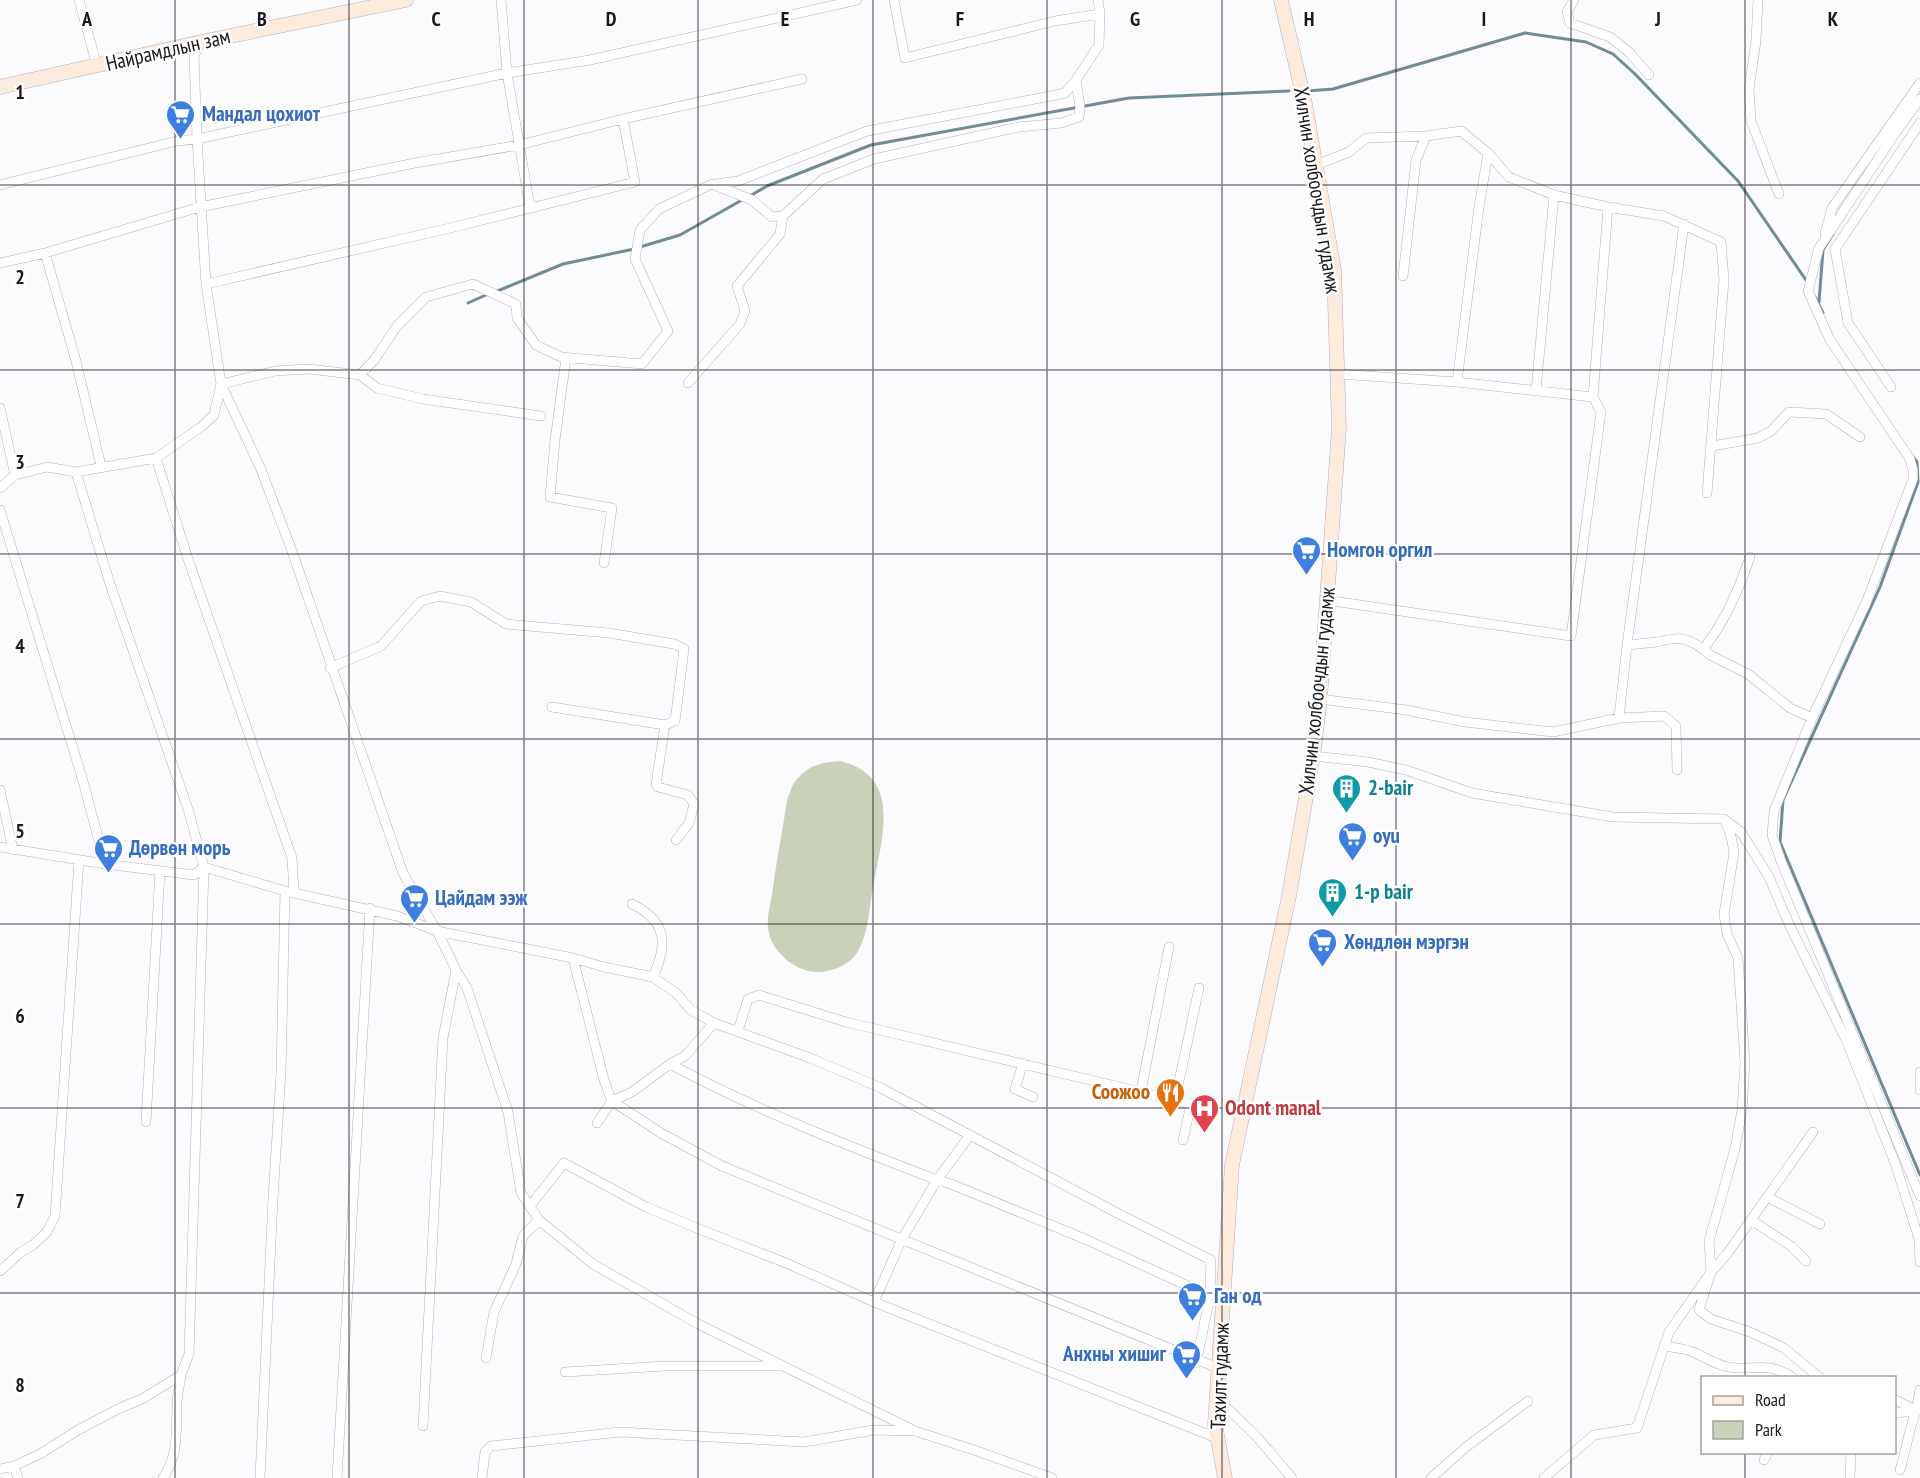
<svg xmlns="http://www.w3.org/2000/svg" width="1920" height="1478" viewBox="0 0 1920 1478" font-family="'PT Sans Narrow',sans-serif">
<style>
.green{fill:#cad1ba}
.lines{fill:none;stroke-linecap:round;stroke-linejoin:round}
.stream{stroke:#718c93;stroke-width:3}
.street-casing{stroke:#b4b0bd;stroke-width:10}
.secondary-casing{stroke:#b4b0bd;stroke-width:15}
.street{stroke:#fff;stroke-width:9}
.secondary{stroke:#fdecdd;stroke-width:14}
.grid{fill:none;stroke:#19181c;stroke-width:1.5;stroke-opacity:0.55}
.labels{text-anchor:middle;stroke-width:5;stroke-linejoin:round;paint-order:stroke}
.street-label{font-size:21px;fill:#19181c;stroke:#fff}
.shop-label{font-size:21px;font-weight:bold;fill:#366cbe;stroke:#fff;text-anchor:start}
.culture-label{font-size:21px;font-weight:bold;fill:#0d838f;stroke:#fff;text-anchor:start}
.food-label{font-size:21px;font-weight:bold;fill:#c56008;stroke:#fff;text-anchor:end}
.health-label{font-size:21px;font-weight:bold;fill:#be3a42;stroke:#fff;text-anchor:start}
.grid-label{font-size:20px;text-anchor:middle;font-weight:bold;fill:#19181c;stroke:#fff;stroke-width:5;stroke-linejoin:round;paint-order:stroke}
</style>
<rect width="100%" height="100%" fill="#fbfafd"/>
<path class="green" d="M 840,761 C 904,776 881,840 873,887 C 869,907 869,931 859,949 C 852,964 833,972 817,972 C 795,972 769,950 768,927 C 767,917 770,905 772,895 C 775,870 780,844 784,819 C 786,811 786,800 790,792 C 791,788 795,780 799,777 C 809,765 825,762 840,761 Z"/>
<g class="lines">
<path class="stream" d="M 1307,91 L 1333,89 L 1525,33 L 1586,42 L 1613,54 L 1635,74 L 1738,181 L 1808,283
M 748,197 L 767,186 L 871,145 L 1129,98 L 1289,91
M 640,247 L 680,235 L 742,200
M 495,292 L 563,264 L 634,249
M 1815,297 L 1823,313
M 1819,302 L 1823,250 L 1833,234
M 468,303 L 488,294
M 1913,457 L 1917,462 L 1918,482 L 1880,587 L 1783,800 L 1780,842 L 1920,1175"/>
<defs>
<path id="street" d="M 79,0 L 97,66
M 501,0 L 507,73 L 530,207
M 894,0 L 905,58 L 1055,21 L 1100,14 L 1098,0
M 1574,0 L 1567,12 L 1570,23 L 1610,37 L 1630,53 L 1649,75
M 1758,0 L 1756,41 L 1749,89 L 1751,121 L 1779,194
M 201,42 L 194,56 L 197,139 L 206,284 L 221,384 L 260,467 L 292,551 L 403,873 L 437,931 L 456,970 L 467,988 L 508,1112 L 521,1193 L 539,1220 L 593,1264 L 698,1324 L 915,1431 L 977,1451 L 1052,1478
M 1920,99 L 1898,129 L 1819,248 L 1808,291 L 1830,340 L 1910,459 L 1913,470 L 1913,479 L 1866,603 L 1812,718 L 1774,811 L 1772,835 L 1781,861 L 1920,1196
M 1316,165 L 1349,152 L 1366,138 L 1426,136 L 1461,131 L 1488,153 L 1509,177 L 1554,195 L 1608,207 L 1664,216 L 1721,242 L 1724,280 L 1707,493
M 717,184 L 738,181 L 867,131 L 1056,95 L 1065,93 L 1076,80
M 0,185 L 177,141 L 197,139 L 507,73 L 590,60 L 857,0
M 1825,234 L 1832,208 L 1920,83
M 45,253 L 76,361 L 101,466
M 0,263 L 45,253 L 200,207 L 415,163 L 519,145 L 623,119 L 802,79
M 1403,276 L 1416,160 L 1426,136
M 206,284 L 446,229 L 635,182 L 623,119
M 566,358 L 555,440 L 550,497 L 612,508 L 604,563
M 1338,374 L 1457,382 L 1593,397
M 360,375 L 375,359 L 397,326 L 426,297 L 473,284 L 516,304 L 517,318 L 536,345 L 561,357 L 642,364 L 668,331 L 635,259 L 640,230 L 659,209 L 712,184 L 752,200 L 772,217 L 783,216 L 823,179 L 874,159 L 1019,127 L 1061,123 L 1079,117 L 1080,107 L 1076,80 L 1099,45 L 1100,14
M 1457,382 L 1479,207 L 1488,153
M 688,383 L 740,324 L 745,311 L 737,286 L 780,234 L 783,216
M 221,384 L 275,371 L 309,369 L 360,375 L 377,388 L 423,399 L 541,416
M 1891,387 L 1848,323 L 1835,249 L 1920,123
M 1536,391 L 1554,195
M 0,408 L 15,475
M 1712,446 L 1758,438 L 1771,431 L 1789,412 L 1826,414 L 1860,437
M 156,458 L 187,556 L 292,858 L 294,893
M 0,488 L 15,475 L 47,467 L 76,472 L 156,458 L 201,427 L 214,415 L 221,384
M 0,510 L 83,781 L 105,864
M 1326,600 L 1571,636 L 1601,412 L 1593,397 L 1608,207
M 1627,645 C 1637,644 1647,643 1657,642 C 1678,637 1684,636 1703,649 C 1725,623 1739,589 1750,557
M 1703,649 L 1710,655 L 1748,674 L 1790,708 L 1812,718
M 330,668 L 381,646 L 421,601 L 440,596 L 471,602 L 506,624 L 609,633 L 674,644 L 684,649 L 675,721 L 665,725 L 552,707
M 1320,699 L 1406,710 L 1465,722 L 1553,732 L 1619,718 L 1664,716 L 1676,726 L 1677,770
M 1619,718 L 1627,645 L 1684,224
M 665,725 L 656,784 L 658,787 L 688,795 L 694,804 L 689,823 L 676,840
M 1313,756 L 1368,762 L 1406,770 L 1472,793 L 1613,817 L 1724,819 L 1731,836 L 1734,853 L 1724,914 L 1727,934 L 1738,958 L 1745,1063 L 1742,1110 L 1735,1149 L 1709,1241 L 1711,1272 L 1669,1332 L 1637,1428 L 1594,1435 L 1544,1478
M 0,790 L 13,850
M 1724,819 L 1741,832 L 1769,877 L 1789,924 L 1847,1042 L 1895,1163 L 1919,1239 L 1920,1262
M 0,847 L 105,864 L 194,875 L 204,867 L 285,891 L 397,916 L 437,931 L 573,958 L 604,967 L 653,977 L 676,993 L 691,1010 L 714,1023 L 810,1058 L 879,1087 L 1123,1216 L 1211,1260 L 1210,1296 L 1197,1359
M 632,904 C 667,921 668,944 653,977
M 573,958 L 604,1080 L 612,1101 L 661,1133 L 722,1166 L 1218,1368
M 738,1031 L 748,999 L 759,995 L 846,1022 L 1191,1104 L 1183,1140
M 1023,1063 L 1015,1089 L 1033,1097
M 670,1064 C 756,1110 846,1145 937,1180 L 951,1184 L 1085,1239 L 1210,1296
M 1920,1072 L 1920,1090
M 1141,1091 L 1169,947
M 1175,1100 L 1199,988
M 146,1122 L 160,871
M 597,1123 L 612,1101 L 632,1092 L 670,1064 L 685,1056 L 714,1023
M 1813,1132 L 1727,1254 L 1711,1272 L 1699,1310 L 1711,1319 L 1750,1332 L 1784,1348 L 1820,1378
M 1767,1197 L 1820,1224
M 530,1206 L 564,1163 L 646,1207 L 699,1229 L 786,1263 L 874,1302 L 1217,1438
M 1751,1220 L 1791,1246 L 1806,1261
M 0,1271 L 21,1252 L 33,1245 L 47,1232 L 55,1216 L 79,860
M 874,1302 L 902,1239 L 937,1180 L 970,1135
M 1665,1346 C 1674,1348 1684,1348 1693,1352 C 1703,1356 1713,1363 1724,1366 C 1750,1373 1767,1359 1793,1378
M 486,1358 L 494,1312 L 516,1264 L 523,1236 L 539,1220
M 565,1372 L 665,1366 L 783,1366
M 1218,1399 L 1257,1437 L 1292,1478
M 1894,1399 L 1916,1411
M 1916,1411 L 1920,1390
M 1894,1413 L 1916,1411
M 423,1426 L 443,1038 L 456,970
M 1764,1460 L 1768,1452
M 14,1466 L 18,1478
M 0,1469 L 14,1466 L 40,1454 L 78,1430 L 120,1408 L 142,1399 L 181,1375 L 189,1354 L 204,867 L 188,809 L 110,584 L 76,472
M 1900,1470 C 1906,1450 1909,1430 1916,1411 L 1920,1410
M 163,1478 C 179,1454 176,1431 177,1404 C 177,1394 180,1385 181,1375
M 260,1478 L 273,1198 L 281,1072 L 285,891
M 337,1478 L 370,908
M 482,1478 L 485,1452 L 491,1446 L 620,1432 L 804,1442 L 874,1430 L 913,1431
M 1431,1478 L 1466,1447 L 1528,1401
M 1850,1478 L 1851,1452"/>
<path id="secondary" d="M 0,87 L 201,42 L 406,0
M 1225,1478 L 1215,1424 L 1232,1165 L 1289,896 L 1313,756 L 1320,699 L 1339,428 L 1334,270 L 1305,104 L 1281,0"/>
</defs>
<use href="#street" class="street-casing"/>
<use href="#secondary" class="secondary-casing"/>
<use href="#street" class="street"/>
<use href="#secondary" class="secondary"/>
</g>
<path class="grid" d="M 175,0 L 175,1478M 349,0 L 349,1478M 524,0 L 524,1478M 698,0 L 698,1478M 873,0 L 873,1478M 1047,0 L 1047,1478M 1222,0 L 1222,1478M 1396,0 L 1396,1478M 1571,0 L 1571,1478M 1745,0 L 1745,1378M 0,185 L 1920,185M 0,370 L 1920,370M 0,554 L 1920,554M 0,739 L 1920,739M 0,924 L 1920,924M 0,1108 L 1920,1108M 0,1293 L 1920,1293M 1745,1452 L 1745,1478"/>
<defs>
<symbol id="supermarket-pin" viewBox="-11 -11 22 30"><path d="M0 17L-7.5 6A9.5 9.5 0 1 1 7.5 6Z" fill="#3f7fe0" stroke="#fff"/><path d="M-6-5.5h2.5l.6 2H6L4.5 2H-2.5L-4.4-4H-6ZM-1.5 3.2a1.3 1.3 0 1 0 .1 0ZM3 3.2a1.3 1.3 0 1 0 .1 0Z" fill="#fff"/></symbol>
<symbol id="building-pin" viewBox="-11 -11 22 30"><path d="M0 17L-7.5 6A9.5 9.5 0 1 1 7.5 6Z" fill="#0f9aa8" stroke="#fff"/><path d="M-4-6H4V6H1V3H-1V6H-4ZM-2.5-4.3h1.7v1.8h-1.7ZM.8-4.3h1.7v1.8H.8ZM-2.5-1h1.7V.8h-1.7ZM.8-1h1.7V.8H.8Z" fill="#fff"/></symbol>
<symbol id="restaurant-pin" viewBox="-11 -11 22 30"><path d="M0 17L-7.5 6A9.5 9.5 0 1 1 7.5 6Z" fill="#e8710a" stroke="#fff"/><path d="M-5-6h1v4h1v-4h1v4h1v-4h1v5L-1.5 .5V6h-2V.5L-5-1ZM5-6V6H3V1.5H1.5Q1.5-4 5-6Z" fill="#fff"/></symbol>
<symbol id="hospital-pin" viewBox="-11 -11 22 30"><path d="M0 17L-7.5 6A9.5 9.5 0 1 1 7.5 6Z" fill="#e0444e" stroke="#fff"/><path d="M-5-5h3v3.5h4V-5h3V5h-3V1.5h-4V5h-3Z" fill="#fff"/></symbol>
</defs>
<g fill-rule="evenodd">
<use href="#supermarket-pin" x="164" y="98" width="33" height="45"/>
<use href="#supermarket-pin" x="1290" y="534" width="33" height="45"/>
<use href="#building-pin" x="1330" y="772" width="33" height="45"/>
<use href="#supermarket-pin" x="1336" y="820" width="33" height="45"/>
<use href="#supermarket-pin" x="92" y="832" width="33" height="45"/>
<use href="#building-pin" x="1316" y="876" width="33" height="45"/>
<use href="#supermarket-pin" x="398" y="882" width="33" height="45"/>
<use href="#supermarket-pin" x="1306" y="926" width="33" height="45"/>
<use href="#restaurant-pin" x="1154" y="1076" width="33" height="45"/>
<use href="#hospital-pin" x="1188" y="1092" width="33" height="45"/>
<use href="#supermarket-pin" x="1176" y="1280" width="33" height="45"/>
<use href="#supermarket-pin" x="1170" y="1338" width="33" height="45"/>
</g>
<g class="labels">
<g class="street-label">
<text transform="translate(168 50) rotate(-13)" y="7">Найрамдлын зам</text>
<text transform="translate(1317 190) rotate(81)" y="7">Хилчин холбоочдын гудамж</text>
<text transform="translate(1317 691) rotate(-84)" y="7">Хилчин холбоочдын гудамж</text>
<text transform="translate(1220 1376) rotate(-88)" y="7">Тахилт гудамж</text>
</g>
<g class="shop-label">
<text x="202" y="121">Мандал цохиот</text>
<text x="1327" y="557">Номгон оргил</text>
<text x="1373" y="843">oyu</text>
<text x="129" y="855">Дөрвөн морь</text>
<text x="435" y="905">Цайдам ээж</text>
<text x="1344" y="949">Хөндлөн мэргэн</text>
<text x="1214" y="1303">Ган од</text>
<text x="1166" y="1361" text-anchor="end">Анхны хишиг</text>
</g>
<g class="culture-label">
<text x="1368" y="795">2-bair</text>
<text x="1354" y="899">1-p bair</text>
</g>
<g class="food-label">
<text x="1150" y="1099">Соожоо</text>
</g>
<g class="health-label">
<text x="1225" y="1115">Odont manal</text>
</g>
</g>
<g class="grid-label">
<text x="87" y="26">A</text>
<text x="262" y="26">B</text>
<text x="436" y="26">C</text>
<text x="611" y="26">D</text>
<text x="785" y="26">E</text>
<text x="960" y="26">F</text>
<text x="1135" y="26">G</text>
<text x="1309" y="26">H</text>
<text x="1484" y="26">I</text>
<text x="1658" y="26">J</text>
<text x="1833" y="26">K</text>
<text x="20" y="99">1</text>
<text x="20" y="284">2</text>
<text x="20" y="469">3</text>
<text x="20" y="653">4</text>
<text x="20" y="838">5</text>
<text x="20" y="1023">6</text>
<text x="20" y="1208">7</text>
<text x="20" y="1392">8</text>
</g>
<rect x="1701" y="1376" width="195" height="78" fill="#ffffff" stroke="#a3a3a4" stroke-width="1.5"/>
<rect x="1713" y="1396" width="30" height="9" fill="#fdecdd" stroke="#a3a3a4" stroke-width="1.5"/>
<text x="1755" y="1406" font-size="18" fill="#19181c">Road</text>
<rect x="1713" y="1421" width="30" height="18" fill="#cad1ba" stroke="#a3a3a4" stroke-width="1.5"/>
<text x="1755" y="1436" font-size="18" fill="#19181c">Park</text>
</svg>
